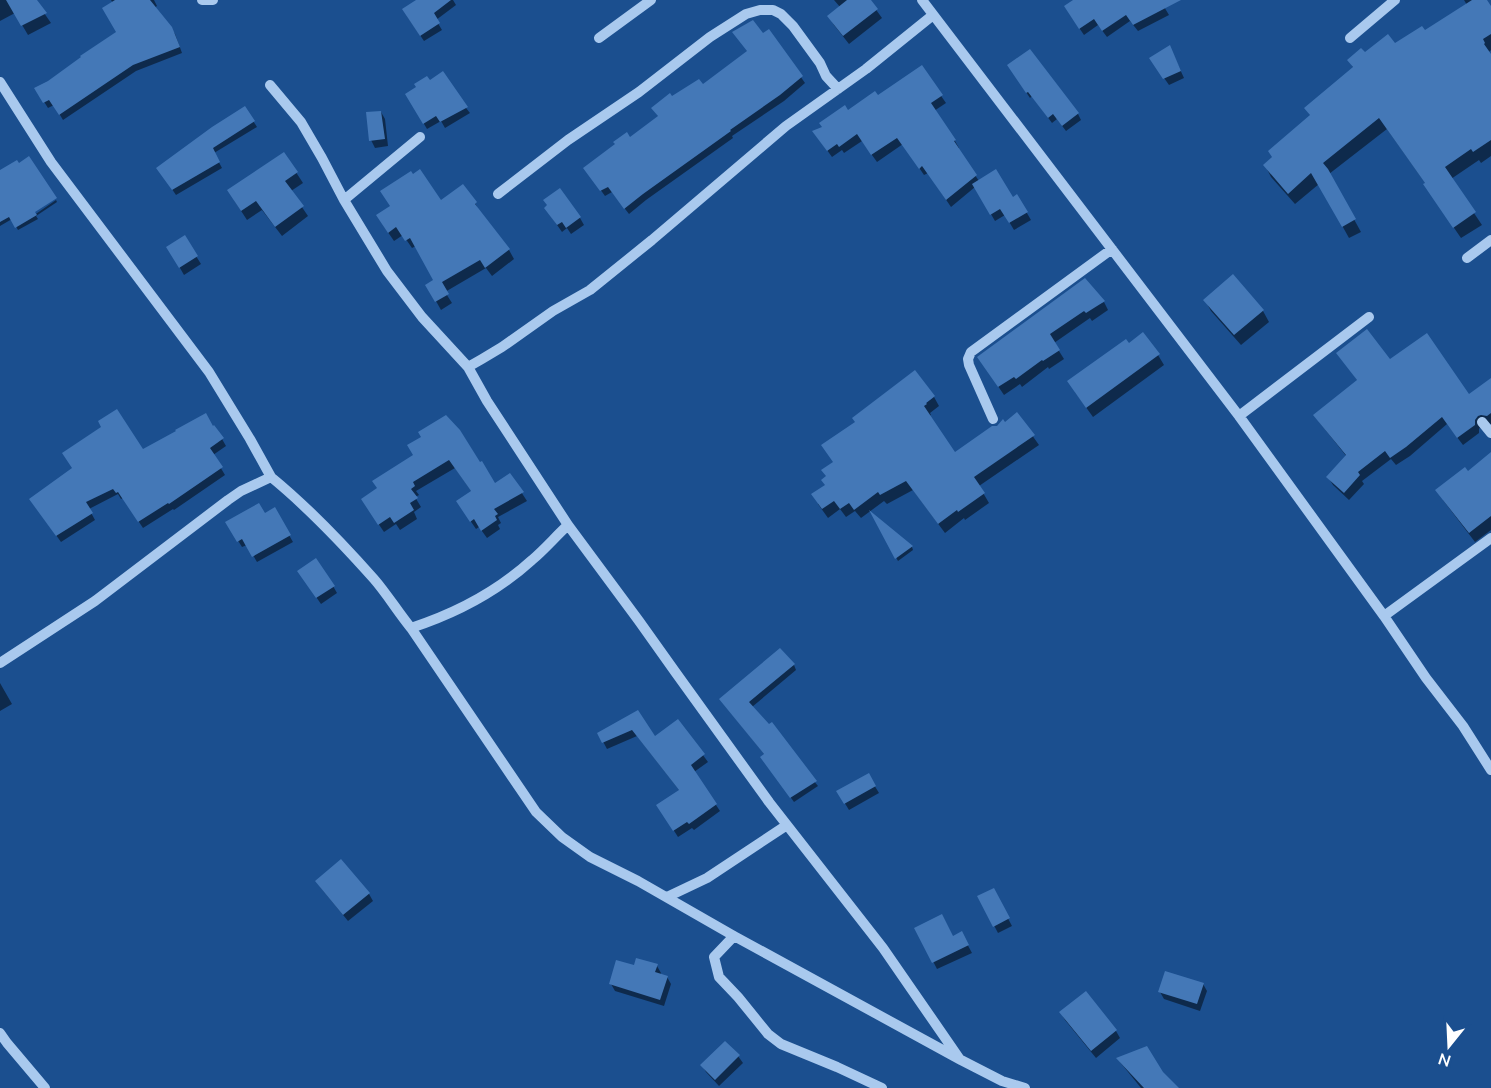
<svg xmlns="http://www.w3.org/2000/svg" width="1491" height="1088" viewBox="0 0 1491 1088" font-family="Mulish,sans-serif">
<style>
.shadow{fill:#0007}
.building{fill:#4478b7}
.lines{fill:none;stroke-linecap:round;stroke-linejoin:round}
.minor{stroke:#a9c9ee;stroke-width:10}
</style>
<rect width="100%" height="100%" fill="#1b4f8f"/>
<path class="shadow" d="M 0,0 L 35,0 L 51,23 L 28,35 L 15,13 L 0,21 Z
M 111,0 L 154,0 L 157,6 L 154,8 L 175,34 L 182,53 L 136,71 L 63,120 L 54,105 L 48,108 L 36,89 L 118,40 L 113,3 Z
M 419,0 L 453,0 L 456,5 L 436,20 L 442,30 L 424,41 L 407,16 Z
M 834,0 L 869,0 L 882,18 L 849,44 L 834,25 L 829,16 L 840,7 Z
M 1076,0 L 1160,0 L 1169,15 L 1138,31 L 1130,21 L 1107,37 L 1098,25 L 1084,35 L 1069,13 Z
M 1464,0 L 1485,0 L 1491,9 L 1491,50 L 1489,52 L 1491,56 L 1491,156 L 1481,163 L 1479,160 L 1451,179 L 1482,225 L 1461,238 L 1432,196 L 1426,184 L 1387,129 L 1329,174 L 1361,232 L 1349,238 L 1319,184 L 1295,204 L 1271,177 L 1265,165 L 1311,116 L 1306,108 L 1354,69 L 1349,60 L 1394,45 L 1424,32 L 1467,5 Z
M 769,31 L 805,83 L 784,101 L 732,136 L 733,138 L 646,200 L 629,214 L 612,192 L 605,196 L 589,174 L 659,117 L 653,108 L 672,98 L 702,86 L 748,52 L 763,35 Z
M 1173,54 L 1184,78 L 1169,85 L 1155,65 Z
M 921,67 L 946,103 L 934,111 L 955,141 L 959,148 L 957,149 L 979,181 L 1012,199 L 1017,196 L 1031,220 L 1014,230 L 1005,215 L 995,221 L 975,187 L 951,207 L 928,173 L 924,175 L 903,144 L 877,162 L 862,141 L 844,153 L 842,150 L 832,157 L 819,139 L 848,112 L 877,97 Z
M 1012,71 L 1078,114 L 1081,120 L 1066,131 L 1057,119 L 1052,123 L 1032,96 L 1030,98 Z
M 407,95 L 466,108 L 470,113 L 445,128 L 441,121 L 427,129 Z
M 245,108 L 257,127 L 214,153 L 222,168 L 176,195 L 161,173 Z
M 381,112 L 385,119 L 388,146 L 375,148 L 371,140 Z
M 284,154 L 303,183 L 291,191 L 308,216 L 282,236 L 262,210 L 247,220 L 234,200 Z
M 19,165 L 28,215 L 30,218 L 56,200 L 57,202 L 36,216 L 38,219 L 18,230 L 12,219 L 0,226 L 0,173 Z
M 440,202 L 475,203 L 480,213 L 509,250 L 514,259 L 492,276 L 486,268 L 445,292 L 452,303 L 441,310 L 427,285 L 435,281 L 416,246 L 412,248 L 403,235 L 394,241 L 383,225 Z
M 550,215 L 580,218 L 584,225 L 571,234 L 567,228 L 562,232 Z
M 184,237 L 201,264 L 184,275 L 168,247 Z
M 1205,300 L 1263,311 L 1269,322 L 1241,345 L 1211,311 Z
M 1104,302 L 1108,310 L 1092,321 L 1090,318 L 1054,343 L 1064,359 L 1049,369 L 1048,367 L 1022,387 L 1020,384 L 1004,395 L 979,358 Z
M 1129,345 L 1158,355 L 1164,365 L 1093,417 L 1075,392 Z
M 1338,353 L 1390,361 L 1469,396 L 1491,387 L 1491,424 L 1487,423 L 1482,424 L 1479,429 L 1479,433 L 1463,445 L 1447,424 L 1410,456 L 1396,465 L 1391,459 L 1362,481 L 1364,484 L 1349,500 L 1333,485 L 1328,477 L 1347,457 L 1320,423 L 1315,415 L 1358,381 Z
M 934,397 L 939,406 L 930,413 L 931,415 L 929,416 L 955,454 L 1004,424 L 1017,414 L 1039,445 L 979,486 L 989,503 L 965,520 L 964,518 L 945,533 L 913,490 L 887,504 L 884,501 L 861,518 L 855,511 L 846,517 L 840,509 L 828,518 L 818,504 L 826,485 L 823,480 Z
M 423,437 L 495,485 L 510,475 L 527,501 L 498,517 L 501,523 L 498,525 L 500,529 L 487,538 L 479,527 L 476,529 L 463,510 L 472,492 L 455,468 L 416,491 L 419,495 L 415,497 L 421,507 L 414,512 L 417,519 L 400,530 L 396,524 L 384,532 L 367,507 L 378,489 L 415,455 Z
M 222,439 L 226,446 L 213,455 L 225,475 L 174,510 L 173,509 L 143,528 L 123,498 L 121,499 L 118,494 L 89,509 L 95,520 L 61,542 L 35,506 L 143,451 Z
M 1491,460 L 1491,530 L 1475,542 L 1443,500 L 1467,473 Z
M 274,509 L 293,542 L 257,562 L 247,545 L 242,547 L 227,523 L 264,515 Z
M 874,516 L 912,547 L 913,550 L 898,561 Z
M 303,578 L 333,586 L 337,593 L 321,604 Z
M 794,665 L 796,670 L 752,707 L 818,786 L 794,802 L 765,762 L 765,755 L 724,704 Z
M 0,683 L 12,704 L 0,711 Z
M 638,712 L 655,738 L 678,721 L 708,762 L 694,772 L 720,811 L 694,830 L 692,828 L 678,837 L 662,812 L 680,791 L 637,736 L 607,749 L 599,734 Z
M 868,775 L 879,793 L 849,810 L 838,792 Z
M 317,881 L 369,894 L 373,901 L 348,921 L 321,888 Z
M 993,890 L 1012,926 L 998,933 L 979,897 Z
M 916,928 L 965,940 L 972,953 L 937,969 Z
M 657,966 L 661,973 L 660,975 L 667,977 L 671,984 L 664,1006 L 615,991 L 611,984 L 635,967 Z
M 1203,984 L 1207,991 L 1200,1011 L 1164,999 L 1160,992 Z
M 1085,993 L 1116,1031 L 1120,1038 L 1096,1058 L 1065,1020 L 1061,1013 Z
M 738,1056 L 743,1063 L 719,1086 L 706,1072 L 702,1065 Z
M 1120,1062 L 1162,1073 L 1176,1088 L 1141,1088 Z"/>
<path class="building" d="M 6,0 L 37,0 L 47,13 L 21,26 Z
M 115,0 L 150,0 L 172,27 L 180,47 L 133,65 L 59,115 L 49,100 L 43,103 L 34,88 L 48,81 L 81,57 L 80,56 L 116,32 L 102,8 Z
M 416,0 L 451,0 L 434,13 L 440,23 L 420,36 L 402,9 Z
M 847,0 L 871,0 L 878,9 L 843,36 L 827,16 Z
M 1073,0 L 1181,0 L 1133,25 L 1126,15 L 1102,31 L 1094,19 L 1079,29 L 1064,6 Z
M 1472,0 L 1487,0 L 1491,6 L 1491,34 L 1483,39 L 1485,43 L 1484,44 L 1491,54 L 1491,140 L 1473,152 L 1471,149 L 1445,167 L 1476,212 L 1453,228 L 1423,184 L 1425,183 L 1379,118 L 1323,163 L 1328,169 L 1356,219 L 1342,227 L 1311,173 L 1288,194 L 1263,165 L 1272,157 L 1268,151 L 1310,115 L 1304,108 L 1353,67 L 1347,60 L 1361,48 L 1365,52 L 1388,34 L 1395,43 L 1422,26 L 1425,30 Z
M 753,20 L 763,33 L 769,29 L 803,76 L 780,95 L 730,130 L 731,131 L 643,194 L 624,209 L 608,187 L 600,191 L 583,168 L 615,144 L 613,142 L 627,132 L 630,137 L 658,116 L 651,108 L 670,93 L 672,96 L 699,79 L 703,84 L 747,51 L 732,32 Z
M 1170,45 L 1181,71 L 1163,79 L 1149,58 Z
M 1030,49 L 1079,113 L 1062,126 L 1053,114 L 1048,118 L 1028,92 L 1026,93 L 1007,65 Z
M 922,65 L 943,95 L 931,103 L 956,140 L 954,141 L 977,175 L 946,200 L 922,166 L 919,169 L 897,138 L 871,155 L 857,134 L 839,147 L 837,144 L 827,151 L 812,131 L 822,127 L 819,123 L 845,105 L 848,110 L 875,91 L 878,95 Z
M 443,71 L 468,107 L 440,122 L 436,116 L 423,124 L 405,94 L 416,87 L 414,84 L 427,76 L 430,80 Z
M 245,106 L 255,121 L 213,148 L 220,162 L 172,190 L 156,168 L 212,127 Z
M 381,111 L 385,139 L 369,141 L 366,112 Z
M 284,152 L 298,172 L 285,181 L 304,206 L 275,227 L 256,201 L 241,211 L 227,190 Z
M 29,156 L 57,198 L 35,212 L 37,215 L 15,228 L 9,217 L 0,222 L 0,170 L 17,160 L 19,163 Z
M 420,169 L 441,200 L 463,184 L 477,202 L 475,204 L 510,249 L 485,268 L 480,260 L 442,282 L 449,294 L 435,302 L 425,285 L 433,280 L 410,238 L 405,241 L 396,227 L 388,233 L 376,215 L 390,206 L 380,191 L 411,171 L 413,174 Z
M 996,169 L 1013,197 L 1017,194 L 1028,212 L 1009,223 L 1000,209 L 990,215 L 972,184 Z
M 560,188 L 581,217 L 566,228 L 562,222 L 557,225 L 544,208 L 547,205 L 543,200 Z
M 185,235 L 198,256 L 179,268 L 166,247 Z
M 1233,274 L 1264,310 L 1234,335 L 1203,300 Z
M 1085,278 L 1105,301 L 1086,313 L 1084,311 L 1050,334 L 1060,350 L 1043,361 L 1042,360 L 1016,379 L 1014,377 L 998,387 L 977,357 Z
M 1367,329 L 1390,359 L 1427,333 L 1469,394 L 1491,378 L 1491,413 L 1487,416 L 1481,415 L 1478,416 L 1475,420 L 1475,425 L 1457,438 L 1442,417 L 1406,447 L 1390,458 L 1385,451 L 1358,472 L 1360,475 L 1344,493 L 1326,477 L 1346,455 L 1313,415 L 1357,380 L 1336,353 Z
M 1143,332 L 1160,354 L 1086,408 L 1067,381 L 1126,339 L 1129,343 Z
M 915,370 L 935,396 L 926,403 L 927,404 L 924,406 L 955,452 L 992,426 L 997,426 L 1003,419 L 1005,422 L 1017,412 L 1035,435 L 974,477 L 985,493 L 958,512 L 957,510 L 938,524 L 906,481 L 880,495 L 878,492 L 854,510 L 849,503 L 840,509 L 834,501 L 822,509 L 811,494 L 825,485 L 821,480 L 826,476 L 821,470 L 833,462 L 821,445 L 855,422 L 852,418 Z
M 117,409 L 143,449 L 176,431 L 175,430 L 206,413 L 213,426 L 214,425 L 224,438 L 210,448 L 223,467 L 169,504 L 168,503 L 138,522 L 118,492 L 116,493 L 113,489 L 86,502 L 93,513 L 56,536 L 29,499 L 72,468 L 62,453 L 101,427 L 98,421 Z
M 446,415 L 460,430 L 480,462 L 482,461 L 495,483 L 510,473 L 524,492 L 494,509 L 498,514 L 495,516 L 497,520 L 481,531 L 474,519 L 470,522 L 456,501 L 471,491 L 449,460 L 413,482 L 415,486 L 411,489 L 418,498 L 410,503 L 414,510 L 394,523 L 390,517 L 378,525 L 361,499 L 377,488 L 372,481 L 413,455 L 407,445 L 421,437 L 418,432 Z
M 1491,452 L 1491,516 L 1469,533 L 1435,490 L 1465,467 L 1468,471 Z
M 259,503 L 265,513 L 275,507 L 291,535 L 252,557 L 242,539 L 237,542 L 225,522 Z
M 869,510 L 913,546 L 895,559 Z
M 316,558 L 335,586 L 316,598 L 297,571 Z
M 780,648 L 795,664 L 749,702 L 769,724 L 772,722 L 817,781 L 790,798 L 760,757 L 764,754 L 719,699 Z
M 638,710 L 655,736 L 678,719 L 705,754 L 691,765 L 717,804 L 689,824 L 687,822 L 673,831 L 656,805 L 679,790 L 632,730 L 602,743 L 597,733 Z
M 869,773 L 876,786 L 844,804 L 836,791 Z
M 341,859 L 370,893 L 343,915 L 315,881 Z
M 994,888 L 1010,918 L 993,927 L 977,896 Z
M 942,914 L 953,936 L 962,931 L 969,945 L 932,963 L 914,928 Z
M 636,958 L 658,964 L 655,972 L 668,976 L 660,1000 L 609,984 L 616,960 L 634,965 Z
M 1165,971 L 1204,983 L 1197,1004 L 1158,992 Z
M 1086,991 L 1117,1030 L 1091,1051 L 1059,1012 Z
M 725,1041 L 740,1055 L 715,1080 L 700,1065 Z
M 1147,1046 L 1163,1072 L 1179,1088 L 1144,1088 L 1116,1058 Z"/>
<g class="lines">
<path class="minor" d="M 202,0 L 213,0
M 922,0 L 1239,416 L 1384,616 L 1426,678 L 1463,726 L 1491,770
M 599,38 L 651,0
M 1350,38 L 1395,0
M 0,82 L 51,162 L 209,372 L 250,439 L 271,477
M 270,85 L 301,122 L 322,158 L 344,200 L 387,271 L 422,317 L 468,367 L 482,359 L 502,347 L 553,311 L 590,290 L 652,240 L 786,126 L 866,69 L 933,15
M 498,194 L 568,140 L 639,92 L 710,37 L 746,14 L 760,10 L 773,10 L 781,14 L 793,26 L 820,63 L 826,76 L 838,89
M 344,200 L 420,137
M 1467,258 L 1491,240
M 1239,416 L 1369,317
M 993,419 L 969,365 L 968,359 L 971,352 L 1112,249
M 1482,422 L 1491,433
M 568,525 L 639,621 L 676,673 L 769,802 L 883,948 L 959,1058
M 1384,616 L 1491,538
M 411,628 L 536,812 L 562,837 L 590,857 L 638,881 L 734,936 L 961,1060 L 1002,1081 L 1025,1088
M 0,663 L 95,601 L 228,500 L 241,491 L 271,477 C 309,508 342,543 374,579 C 387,594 398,612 411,628 C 454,614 498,591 532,560 C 545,549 556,536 568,525 L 487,401 L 468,367
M 667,897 L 707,878 L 787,825
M 734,936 L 714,957 L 719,977 L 738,997 L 768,1034 L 781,1044 L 837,1067 L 882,1088
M 0,1033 L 7,1043 L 45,1088"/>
</g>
<g transform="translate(1449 1046) rotate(198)" stroke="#1b4f8f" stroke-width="4.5" paint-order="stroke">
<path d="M0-4.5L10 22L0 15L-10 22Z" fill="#ffffff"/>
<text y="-9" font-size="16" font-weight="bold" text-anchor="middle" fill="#ffffff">N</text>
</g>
</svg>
